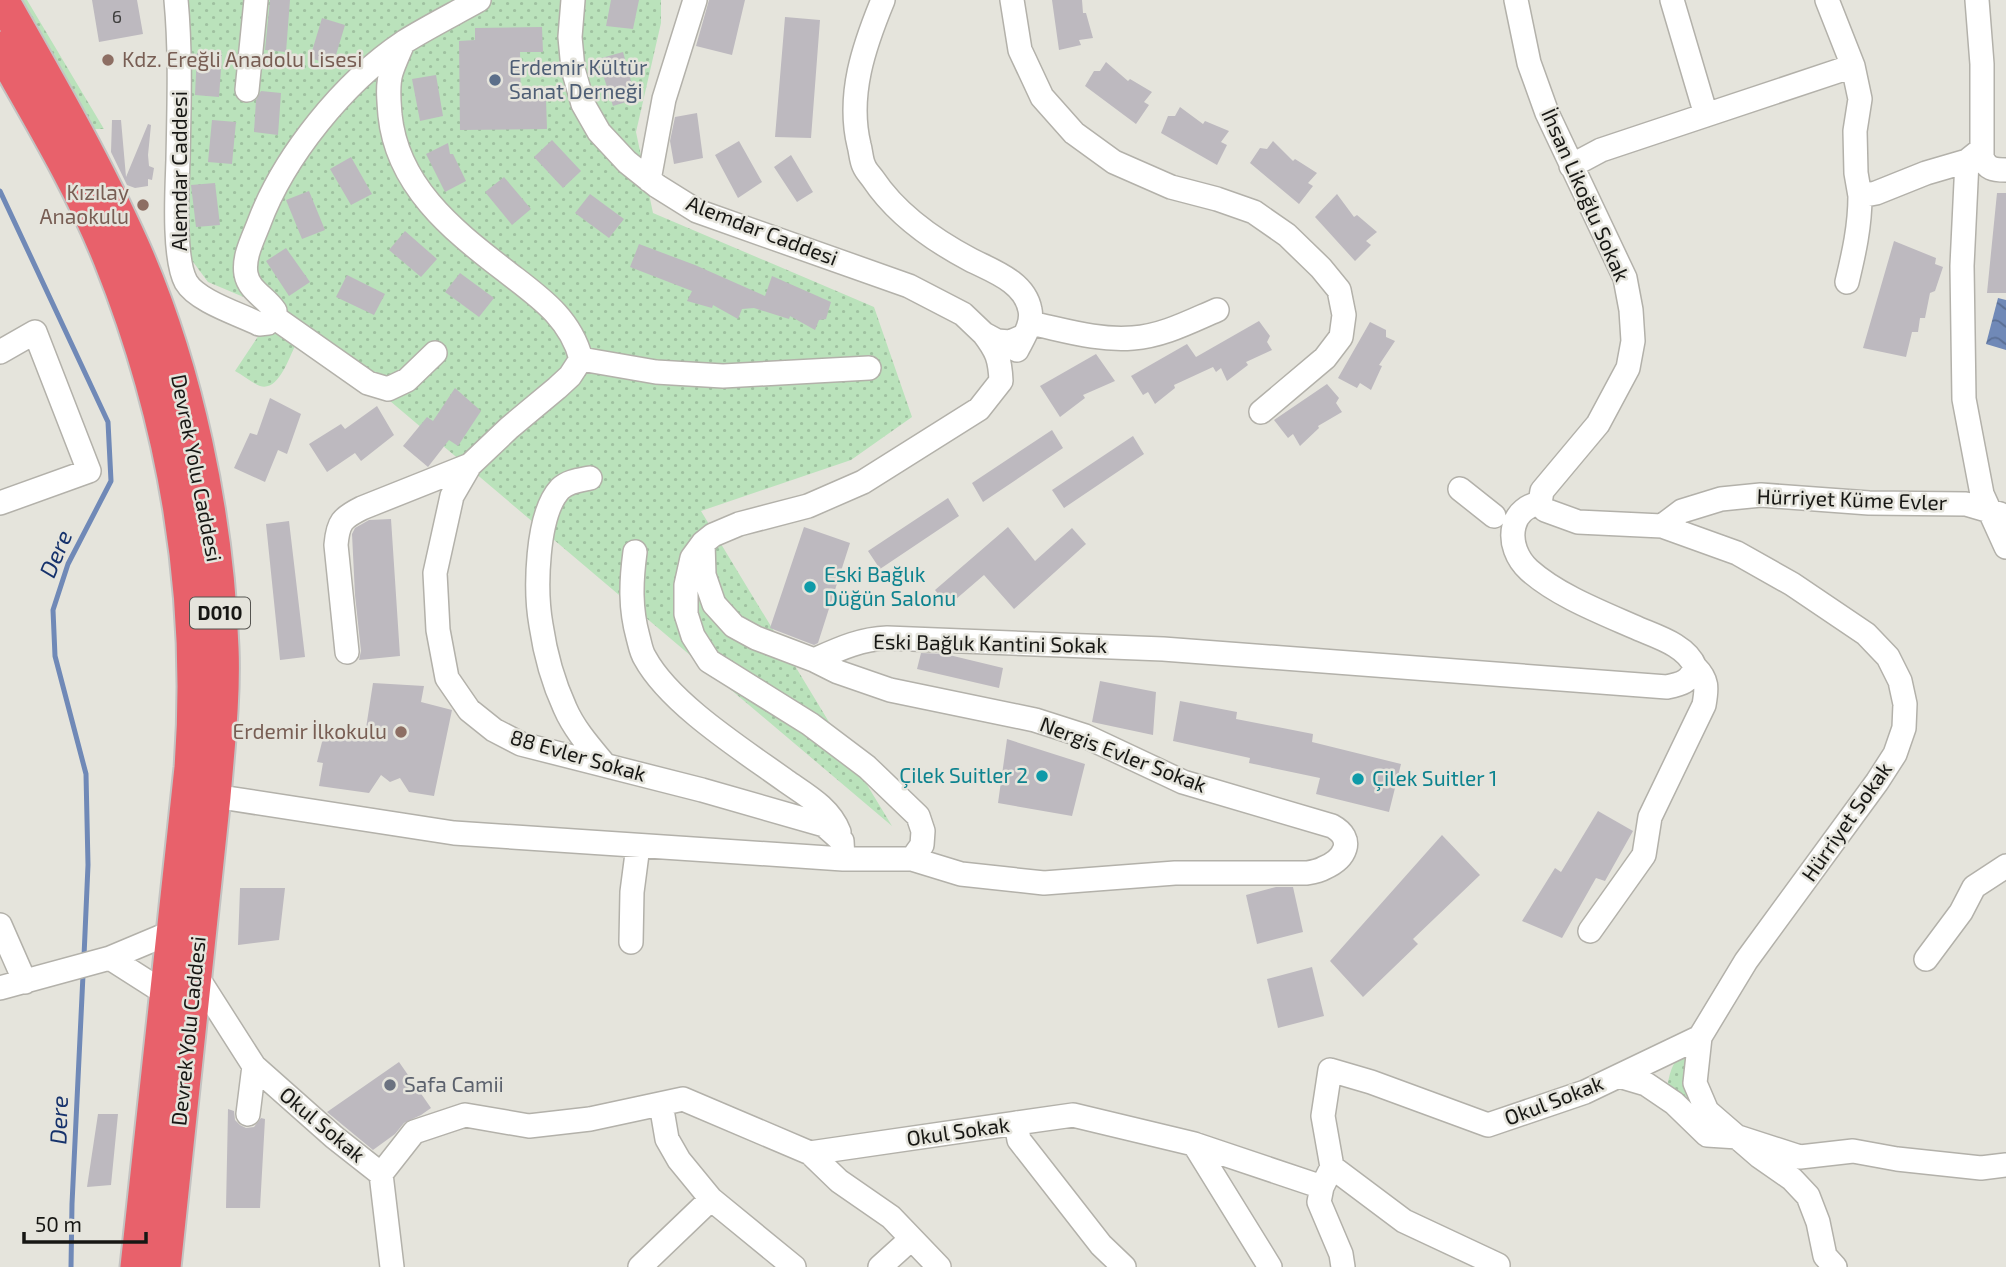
<svg xmlns="http://www.w3.org/2000/svg" width="2006" height="1267" viewBox="0 0 2006 1267" font-family="'Exo 2',sans-serif">
<style>
.green{fill:url(#green-dots)}
.water{fill:url(#water-waves)}
.lines{fill:none;stroke-linecap:round;stroke-linejoin:round}
.stream{stroke:#7089b7;stroke-width:5}
.building{fill:#bdb9bf}
.minor-casing{stroke:#b3b1aa;stroke-width:26}
.highway-casing{stroke:#c3c3c2;stroke-width:37}
.minor{stroke:#fff;stroke-width:23}
.highway{stroke:#e8616b;stroke-width:33}
.education-dot{fill:#8d6e63;stroke:#e5e4dc;stroke-width:2.5}
.service-dot{fill:#5c6f8a;stroke:#e5e4dc;stroke-width:2.5}
.culture-dot{fill:#0f9aa8;stroke:#e5e4dc;stroke-width:2.5}
.worship-dot{fill:#6b7280;stroke:#e5e4dc;stroke-width:2.5}
.labels{text-anchor:middle;stroke-width:5;stroke-linejoin:round;paint-order:stroke}
.number-label{font-size:18px;fill:#40403f}
.shield{fill:#e5e4dc;stroke:#555450;stroke-width:2}
.shield-label{font-size:19px;font-weight:bold;fill:#171714}
.education-label{font-size:21px;fill:#785e54;stroke:#e5e4dc;text-anchor:end}
.service-label{font-size:21px;fill:#4e5e75;stroke:#e5e4dc;text-anchor:start}
.street-label{font-size:21px;fill:#171714;stroke:#e5e4dc}
.culture-label{font-size:21px;fill:#0d838f;stroke:#e5e4dc;text-anchor:start}
.worship-label{font-size:21px;fill:#5b616d;stroke:#e5e4dc;text-anchor:start}
.water-label{font-size:23px;font-style:italic;fill:#16326c;stroke:#e5e4dc}
</style>
<defs>
<pattern id="green-dots" width="8" height="8" patternUnits="userSpaceOnUse" patternTransform="scale(1.75)"><rect width="8" height="8" fill="#bae2bb"/><path d="M2 2h.1M6 6h.1" fill="none" stroke="#9fc1a0" stroke-width="1.8" stroke-linecap="round"/></pattern>
<pattern id="water-waves" width="16" height="10" patternUnits="userSpaceOnUse" patternTransform="scale(1.75)"><rect width="16" height="10" fill="#7089b7"/><path d="M0 5q4-4 8 0t8 0" fill="none" stroke="#5b6f94"/></pattern>
</defs>
<rect width="100%" height="100%" fill="#e5e4dc"/>
<path class="green" d="M 20,0 L 27,0 L 104,129 L 93,129 Z
M 175,0 L 661,0 L 661,23 L 636,132 L 653,213 L 874,307 L 912,417 L 851,460 L 701,511 L 892,826 L 299,324 L 246,298 L 208,282 L 179,243 Z
M 265,326 L 295,346 C 289,358 278,392 260,386 C 252,383 243,375 235,371 Z
M 1686,1051 L 1718,1128 L 1667,1088 C 1670,1072 1672,1061 1686,1051 Z"/>
<path class="water" d="M 1998,298 L 2006,300 L 2006,350 L 1986,344 Z"/>
<g class="lines">
<path class="stream" d="M 0,191 L 108,422 L 111,481 L 68,564 L 53,610 L 55,656 L 86,774 L 88,865 L 84,956
M 71,1267 L 72,1204 L 83,975"/>
</g>
<path class="building" d="M 92,0 L 137,0 L 143,34 L 99,42 Z
M 270,0 L 290,0 L 286,52 L 265,50 Z
M 611,0 L 639,0 L 633,29 L 606,26 Z
M 709,0 L 745,0 L 732,55 L 696,46 Z
M 1052,0 L 1082,0 L 1083,13 L 1086,13 L 1093,38 L 1079,40 L 1081,45 L 1059,50 Z
M 785,17 L 820,20 L 811,138 L 775,137 Z
M 322,18 L 345,25 L 333,65 L 310,58 Z
M 542,27 L 543,52 L 520,52 L 521,100 L 546,99 L 547,129 L 460,130 L 459,41 L 475,40 L 475,28 Z
M 623,52 L 636,99 L 613,106 L 598,59 Z
M 197,53 L 222,55 L 219,97 L 195,95 Z
M 1106,62 L 1128,81 L 1130,79 L 1152,92 L 1144,102 L 1149,105 L 1136,124 L 1085,86 L 1094,71 L 1100,71 Z
M 436,75 L 443,116 L 420,121 L 412,79 Z
M 261,91 L 281,93 L 278,135 L 254,132 L 256,100 Z
M 1180,107 L 1203,124 L 1205,121 L 1229,131 L 1221,142 L 1227,145 L 1217,165 L 1161,133 L 1168,116 L 1175,116 Z
M 697,113 L 703,158 L 674,164 L 670,141 L 675,117 Z
M 112,120 L 121,120 L 126,177 L 148,124 L 151,125 L 148,155 L 149,166 L 154,168 L 152,180 L 148,179 L 148,186 L 135,188 L 127,185 L 111,152 Z
M 212,120 L 236,122 L 232,164 L 208,162 Z
M 552,140 L 581,171 L 563,188 L 534,157 Z
M 739,141 L 762,182 L 738,198 L 715,155 Z
M 1273,141 L 1293,161 L 1295,159 L 1317,173 L 1308,183 L 1313,186 L 1299,204 L 1250,163 L 1260,148 L 1267,149 Z
M 448,143 L 450,154 L 453,154 L 466,181 L 445,192 L 426,154 Z
M 791,155 L 813,192 L 797,202 L 774,167 Z
M 351,157 L 372,194 L 351,205 L 330,169 Z
M 504,177 L 531,209 L 512,225 L 485,192 Z
M 215,183 L 220,225 L 196,227 L 191,185 Z
M 309,191 L 325,230 L 302,239 L 286,200 Z
M 1997,193 L 2006,193 L 2006,293 L 1987,293 Z
M 590,194 L 624,219 L 609,238 L 575,213 Z
M 1337,194 L 1354,217 L 1357,215 L 1377,232 L 1366,241 L 1371,245 L 1355,261 L 1315,217 Z
M 405,231 L 437,259 L 421,277 L 389,250 Z
M 1894,241 L 1936,258 L 1935,264 L 1943,267 L 1935,291 L 1930,293 L 1925,318 L 1920,318 L 1918,332 L 1912,332 L 1906,357 L 1863,348 Z
M 639,244 L 695,265 L 765,296 L 772,276 L 831,302 L 826,319 L 819,320 L 815,330 L 790,316 L 789,319 L 754,308 L 742,309 L 738,319 L 713,305 L 712,308 L 687,301 L 692,291 L 630,267 Z
M 286,248 L 310,282 L 289,296 L 266,261 Z
M 460,273 L 494,298 L 479,317 L 445,292 Z
M 347,275 L 385,294 L 374,315 L 336,297 Z
M 1259,321 L 1270,336 L 1267,342 L 1272,350 L 1246,362 L 1248,365 L 1227,381 L 1221,368 L 1216,372 L 1213,367 L 1174,385 L 1175,388 L 1155,404 L 1148,392 L 1143,395 L 1131,376 L 1187,344 L 1196,357 Z
M 1370,322 L 1386,330 L 1386,337 L 1395,341 L 1379,365 L 1382,366 L 1371,390 L 1360,383 L 1357,388 L 1338,378 Z
M 1096,354 L 1115,381 L 1083,395 L 1085,398 L 1060,417 L 1040,386 Z
M 1327,384 L 1339,398 L 1336,403 L 1342,412 L 1318,426 L 1319,428 L 1300,446 L 1293,434 L 1288,438 L 1274,420 Z
M 455,388 L 481,411 L 458,446 L 449,440 L 428,467 L 403,446 L 427,417 L 433,421 Z
M 270,398 L 301,414 L 287,454 L 278,450 L 265,482 L 234,468 L 250,433 L 257,435 Z
M 377,406 L 394,435 L 361,461 L 355,453 L 327,472 L 309,444 L 341,424 L 345,429 Z
M 1052,430 L 1063,448 L 983,502 L 972,483 Z
M 1133,436 L 1144,454 L 1064,508 L 1052,490 Z
M 948,498 L 959,516 L 880,569 L 868,551 Z
M 391,519 L 400,656 L 359,660 L 361,651 L 355,595 L 352,534 L 355,528 L 369,520 Z
M 289,521 L 305,657 L 280,660 L 266,524 Z
M 804,527 L 850,543 L 818,643 L 814,645 L 770,628 Z
M 1008,527 L 1035,561 L 1072,528 L 1086,544 L 1014,609 L 984,575 L 948,606 L 935,590 Z
M 921,653 L 945,654 L 1003,668 L 999,688 L 917,669 Z
M 1100,681 L 1156,692 L 1153,735 L 1092,722 Z
M 373,683 L 424,686 L 421,702 L 452,710 L 434,796 L 409,792 L 400,778 L 390,782 L 381,775 L 369,793 L 319,786 L 323,763 L 317,762 L 323,738 L 364,741 Z
M 1180,701 L 1237,712 L 1236,719 L 1313,734 L 1312,742 L 1401,764 L 1389,812 L 1316,794 L 1320,778 L 1249,763 L 1250,758 L 1173,741 Z
M 1007,739 L 1085,764 L 1072,816 L 998,803 Z
M 1598,811 L 1633,831 L 1605,881 L 1596,878 L 1562,938 L 1522,921 L 1555,868 L 1561,872 Z
M 1442,835 L 1480,875 L 1413,939 L 1418,944 L 1363,997 L 1330,961 Z
M 1276,887 L 1293,887 L 1303,932 L 1257,944 L 1246,895 Z
M 240,888 L 285,888 L 279,940 L 238,945 Z
M 1312,967 L 1324,1016 L 1278,1028 L 1267,979 Z
M 399,1062 L 431,1108 L 421,1115 L 404,1123 L 395,1134 L 373,1150 L 327,1112 Z
M 228,1109 L 234,1111 L 235,1120 L 240,1125 L 246,1128 L 254,1127 L 261,1118 L 265,1119 L 260,1208 L 226,1208 Z
M 98,1114 L 118,1114 L 111,1185 L 87,1187 Z"/>
<g class="lines">
<defs>
<path id="minor" d="M 176,0 C 181,53 179,106 178,160 C 177,189 173,258 186,282 C 197,301 239,314 259,324 L 268,323 L 274,317
M 573,0 L 570,37 L 573,69 L 583,104 L 599,132 L 627,162 L 657,186 L 697,211 L 909,286 L 963,314 L 984,334 L 997,341 L 1010,342 L 1024,336
M 883,0 C 864,46 847,95 859,145 C 861,152 861,160 864,166 C 866,171 870,175 873,179 C 897,215 933,240 971,260 C 993,271 1025,282 1030,310 C 1033,324 1023,338 1017,350
M 1012,0 L 1020,50 L 1042,97 L 1074,133 L 1114,162 L 1171,187 L 1217,199 L 1254,212 L 1287,235 L 1321,268 L 1339,290 L 1344,315 L 1341,337 L 1325,358 L 1261,412
M 1516,0 L 1529,63 L 1547,113 L 1625,278 L 1631,310 L 1633,341 L 1628,368 L 1598,424 L 1542,491 L 1540,503 L 1545,510 L 1578,522 L 1662,526 L 1737,553 L 1792,584 L 1866,634 L 1888,657 L 1900,681 L 1905,704 L 1904,728 L 1895,754 L 1877,782 L 1746,961 L 1700,1037 L 1695,1083 L 1707,1111 L 1759,1156 L 1792,1179 L 1808,1196 L 1818,1222 L 1825,1256 L 1835,1267
M 1672,0 L 1706,115 L 1853,66
M 1827,0 L 1853,66 L 1860,99 L 1855,131 L 1856,173 L 1860,196 L 1876,193 L 1926,173 L 1967,161
M 1977,0 L 1982,64 L 1982,157 C 1987,169 1993,170 2006,170
M 403,43 C 399,53 394,63 391,73 C 387,86 389,101 390,115 C 397,185 451,229 503,269 C 536,295 570,316 581,359 L 570,376 L 557,388 L 509,428 L 470,465 L 452,496 L 435,573 L 438,630 L 447,678 L 469,710 L 494,730 L 521,744 L 702,790 L 824,825 L 842,841 L 843,859
M 247,90 L 256,0
M 1982,149 L 1967,161 L 1962,266 L 1964,399 L 1982,494 L 2006,547
M 1571,166 L 1601,150 L 1706,115
M 649,180 L 664,99 L 695,0
M 1847,282 C 1854,253 1860,226 1860,196
M 274,317 L 275,311 C 266,297 249,291 246,274 C 243,257 253,239 259,223 C 284,156 344,82 404,42 C 428,27 454,14 479,0
M 274,317 L 368,383 L 388,389 L 407,380 L 435,353
M 1030,323 C 1064,330 1098,341 1133,338 C 1163,336 1191,321 1217,310
M 0,352 L 35,332 L 89,471 L 0,503
M 581,359 L 656,372 L 723,376 L 869,368
M 590,478 C 580,480 568,481 560,489 C 536,515 535,591 541,625 C 545,652 553,682 565,708 C 574,729 590,747 605,765
M 1460,489 L 1494,516
M 1662,526 L 1682,511 L 1721,499 L 1761,495 L 1869,503 L 1966,504 L 2000,514
M 635,552 C 631,582 630,608 638,637 C 640,644 641,652 645,658 C 670,704 743,750 786,781 C 806,795 830,808 839,832
M 347,652 L 336,545 C 338,522 342,518 362,508 L 470,465
M 814,660 C 839,649 860,639 887,638 L 1163,649 L 1667,687 C 1681,684 1690,682 1695,667 C 1687,646 1658,637 1639,629 C 1603,613 1558,596 1529,570 C 1517,559 1510,542 1514,526 C 1517,513 1528,505 1540,503
M 214,796 L 454,833 L 843,859 L 912,859 L 961,874 L 1044,883 L 1175,873 L 1307,873 C 1313,872 1319,871 1324,868 C 1345,859 1356,839 1332,826 L 1183,782 L 1085,736 L 1035,720 L 890,690 L 838,672 L 814,660 L 756,638 L 734,626 L 714,604 L 704,575 L 703,543
M 912,859 L 922,845 L 923,831 L 918,816 L 867,767 L 810,724 L 709,661 L 693,636 L 686,614 L 686,585 L 692,558 L 703,543 L 713,535 L 739,524 L 808,506 L 863,482 L 979,409 L 1001,381 C 1000,359 997,351 984,334
M 0,925 L 25,982
M 1590,931 L 1644,855 L 1650,817 L 1704,705 C 1707,688 1708,680 1695,667
M 631,942 L 632,892 L 638,846
M 110,958 L 172,932
M 1926,959 L 1961,912 L 1974,887 L 2006,866
M 194,972 L 254,1066 L 334,1137 L 381,1174 L 414,1132 L 465,1115 L 529,1126 L 590,1119 L 683,1099 L 810,1153 L 1073,1115 L 1194,1144 L 1322,1187 L 1332,1167 L 1323,1116 L 1330,1070 L 1371,1082 L 1488,1125 L 1585,1092 L 1700,1037
M 0,988 L 110,958 L 157,988 L 166,992
M 1619,1076 L 1646,1084 L 1674,1103 L 1707,1135 L 1738,1137 L 1800,1157 L 1853,1151 L 1897,1159 L 1981,1168 L 2006,1165
M 661,1104 L 667,1139 L 679,1160 L 711,1199 L 794,1267
M 248,1114 L 254,1066
M 1016,1123 L 1019,1140 L 1101,1245 L 1124,1267
M 1194,1144 L 1270,1267
M 810,1153 L 839,1181 L 891,1217 L 939,1267
M 1332,1167 L 1404,1221 L 1498,1265
M 381,1174 L 392,1267
M 1322,1187 L 1319,1202 L 1341,1254 L 1343,1267
M 640,1267 L 711,1199
M 880,1267 L 911,1239"/>
<path id="highway" d="M 2,0 C 48,81 95,162 133,247 C 187,369 217,515 222,648 C 224,697 218,747 214,796 L 164,1267
M 0,48 C 39,117 81,186 110,259 C 175,421 204,594 191,768 L 137,1267"/>
</defs>
<use href="#minor" class="minor-casing"/>
<use href="#highway" class="highway-casing"/>
<use href="#minor" class="minor"/>
<use href="#highway" class="highway"/>
</g>
<g class="education-dot">
<circle cx="108" cy="60" r="7"/>
<circle cx="143" cy="205" r="7"/>
<circle cx="401" cy="732" r="7"/>
</g>
<circle class="service-dot" cx="495" cy="80" r="7"/>
<g class="culture-dot">
<circle cx="810" cy="587" r="7"/>
<circle cx="1042" cy="776" r="7"/>
<circle cx="1358" cy="779" r="7"/>
</g>
<circle class="worship-dot" cx="390" cy="1085" r="7"/>
<g class="labels">
<g class="number-label">
<text x="117" y="23">6</text>
</g>
<rect class="shield" x="190" y="597.5" width="60" height="31" rx="5"/>
<g class="shield-label">
<text x="220" y="620">D010</text>
</g>
<g class="education-label">
<text x="122" y="67" text-anchor="start">Kdz. Ereğli Anadolu Lisesi</text>
<text x="129" y="200">Kızılay<tspan x="129" dy="24">Anaokulu</tspan></text>
<text x="387" y="739">Erdemir İlkokulu</text>
</g>
<g class="service-label">
<text x="509" y="75">Erdemir Kültür<tspan x="509" dy="24">Sanat Derneği</tspan></text>
</g>
<g class="street-label">
<text transform="translate(180 171) rotate(-90)" y="7">Alemdar Caddesi</text>
<text transform="translate(1585 195) rotate(66)" y="7">İhsan Likoğlu Sokak</text>
<text transform="translate(762 231) rotate(21)" y="7">Alemdar Caddesi</text>
<text transform="translate(196 468) rotate(79)" y="7">Devrek Yolu Caddesi</text>
<text transform="translate(1852 500) rotate(2)" y="7">Hürriyet Küme Evler</text>
<text transform="translate(990 644) rotate(1)" y="7">Eski Bağlık Kantini Sokak</text>
<text transform="translate(1123 755) rotate(21)" y="7">Nergis Evler Sokak</text>
<text transform="translate(578 756) rotate(16)" y="7">88 Evler Sokak</text>
<text transform="translate(1847 822) rotate(-55)" y="7">Hürriyet Sokak</text>
<text transform="translate(189 1031) rotate(-84)" y="7">Devrek Yolu Caddesi</text>
<text transform="translate(1554 1101) rotate(-21)" y="7">Okul Sokak</text>
<text transform="translate(322 1125) rotate(40)" y="7">Okul Sokak</text>
<text transform="translate(958 1132) rotate(-8)" y="7">Okul Sokak</text>
</g>
<g class="culture-label">
<text x="824" y="582">Eski Bağlık<tspan x="824" dy="24">Düğün Salonu</tspan></text>
<text x="1028" y="783" text-anchor="end">Çilek Suitler 2</text>
<text x="1372" y="786">Çilek Suitler 1</text>
</g>
<g class="worship-label">
<text x="404" y="1092">Safa Camii</text>
</g>
<g class="water-label">
<text transform="translate(56 554) rotate(-67)" y="8">Dere</text>
<text transform="translate(59 1120) rotate(-88)" y="8">Dere</text>
</g>
</g>
<path d="M24 1232v10h122v-10" fill="none" stroke="#171714" stroke-width="3.5"/>
<text x="35" y="1232" font-size="21" fill="#171714" stroke="#e5e4dc" stroke-width="5" paint-order="stroke">50 m</text>
</svg>
